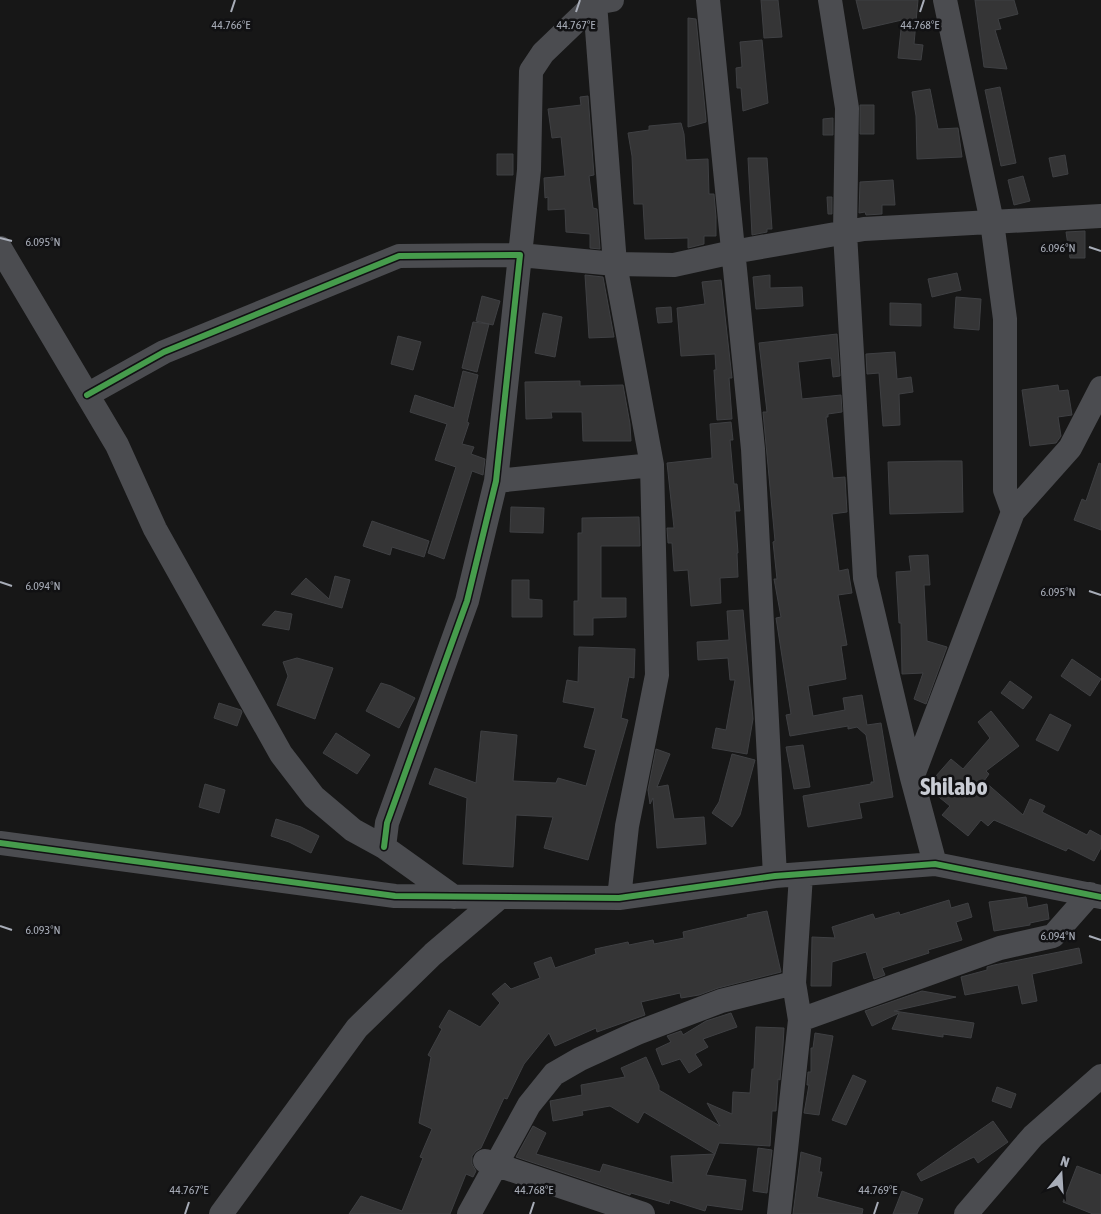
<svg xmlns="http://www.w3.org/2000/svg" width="1101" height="1214" viewBox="0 0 1101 1214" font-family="'Asap Condensed',sans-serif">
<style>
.building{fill:#353536;stroke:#3f4043}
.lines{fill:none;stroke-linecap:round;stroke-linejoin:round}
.minor{stroke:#4b4c50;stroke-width:24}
.cycleway-casing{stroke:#111113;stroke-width:9}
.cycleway{stroke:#469c4c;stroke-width:6}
.ticks{fill:none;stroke:#a8adb8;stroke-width:2}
.labels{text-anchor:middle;stroke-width:5;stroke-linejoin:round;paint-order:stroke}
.town-label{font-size:24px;font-weight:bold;fill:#c9ccd4;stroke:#111113}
.ticks-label{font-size:12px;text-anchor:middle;fill:#a8adb8;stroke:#111113;stroke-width:5;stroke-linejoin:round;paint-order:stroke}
</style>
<rect width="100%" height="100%" fill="#171717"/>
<path class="building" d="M 761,0 L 778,0 L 782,37 L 764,38 Z
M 856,0 L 918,0 L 914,44 L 923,45 L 921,60 L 898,58 L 902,20 L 863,29 Z
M 975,0 L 1014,0 L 1018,14 L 998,19 L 1001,29 L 995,30 L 1007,69 L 984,67 Z
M 688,18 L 696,19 L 706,119 L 706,122 L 688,127 Z
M 762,40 L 768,103 L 743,111 L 741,88 L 737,88 L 736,68 L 742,67 L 740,42 Z
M 1000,87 L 1016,163 L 1001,166 L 985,90 Z
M 930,89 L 938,129 L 958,128 L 962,157 L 917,159 L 916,116 L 912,92 Z
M 588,96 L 594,175 L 589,176 L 593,208 L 597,209 L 600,249 L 590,248 L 590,234 L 566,232 L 565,209 L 548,210 L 548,197 L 545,198 L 544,178 L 565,176 L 561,137 L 552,138 L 548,109 L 581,105 L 580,97 Z
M 860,105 L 874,105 L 874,134 L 860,134 Z
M 833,118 L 833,135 L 823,135 L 823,119 Z
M 681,123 L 684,134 L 686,160 L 708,159 L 709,194 L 714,194 L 716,217 L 716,236 L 704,236 L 704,244 L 688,248 L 688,238 L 645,239 L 643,204 L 634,204 L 632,156 L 628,133 L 649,130 L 649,126 Z
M 497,154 L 513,154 L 513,175 L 497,175 Z
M 1065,155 L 1068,174 L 1053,177 L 1049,158 Z
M 748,158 L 767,158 L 772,229 L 767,229 L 767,232 L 752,235 Z
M 1023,176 L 1030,201 L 1014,205 L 1008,180 Z
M 893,180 L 895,205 L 882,205 L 882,214 L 866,215 L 865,212 L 859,213 L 860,182 Z
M 827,197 L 832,197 L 832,214 L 828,214 Z
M 1085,231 L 1085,258 L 1070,258 L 1066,232 Z
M 957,273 L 961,290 L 932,297 L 928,279 Z
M 585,275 L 603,277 L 614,337 L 589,338 Z
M 770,275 L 770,288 L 802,287 L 803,306 L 756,309 L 753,277 Z
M 721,280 L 732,378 L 729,378 L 732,419 L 717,420 L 714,370 L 716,370 L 715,354 L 681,356 L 677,308 L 705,304 L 702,282 Z
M 482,296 L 500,301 L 493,325 L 476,321 Z
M 956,297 L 981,299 L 979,330 L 954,328 Z
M 890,303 L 921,304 L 921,326 L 890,325 Z
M 671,307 L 672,322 L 658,323 L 656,308 Z
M 543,313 L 562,317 L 555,357 L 535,353 Z
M 473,322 L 489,324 L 477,372 L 462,368 Z
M 837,334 L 840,376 L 833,377 L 831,358 L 798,362 L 802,399 L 841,395 L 842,412 L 828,414 L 828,417 L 826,417 L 833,478 L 845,477 L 847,512 L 832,514 L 839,571 L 848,569 L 852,593 L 838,595 L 847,645 L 841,646 L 846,679 L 808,686 L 813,716 L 845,710 L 843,698 L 862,695 L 867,725 L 881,723 L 893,797 L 859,803 L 862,818 L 808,827 L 803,796 L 871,784 L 871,782 L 874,782 L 866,735 L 857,727 L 848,729 L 848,726 L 790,736 L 786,715 L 791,714 L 776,618 L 781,617 L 774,579 L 777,579 L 773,542 L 775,541 L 763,412 L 767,412 L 759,343 Z
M 398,336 L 421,342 L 413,370 L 391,364 Z
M 895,352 L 897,379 L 911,377 L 913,392 L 899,394 L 900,425 L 883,426 L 879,373 L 867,374 L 866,354 Z
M 463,371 L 478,375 L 467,422 L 469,423 L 462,444 L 474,447 L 471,454 L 485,459 L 483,475 L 472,471 L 444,559 L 428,553 L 456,467 L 435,460 L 447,424 L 410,412 L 415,395 L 454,408 Z
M 580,381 L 580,386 L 623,385 L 630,424 L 631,441 L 583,441 L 582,412 L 551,412 L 552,418 L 526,419 L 525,382 Z
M 1058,385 L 1059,391 L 1068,390 L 1072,415 L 1058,417 L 1061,436 L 1056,443 L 1030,446 L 1022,390 Z
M 731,422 L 733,440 L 730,440 L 734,484 L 737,484 L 740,511 L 735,511 L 738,553 L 737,553 L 738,577 L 720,578 L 721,603 L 691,606 L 688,570 L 674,571 L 672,543 L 668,543 L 667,528 L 674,528 L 667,463 L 712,458 L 710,424 Z
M 939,461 L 962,461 L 963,512 L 890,514 L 888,462 Z
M 1099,463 L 1101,464 L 1101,530 L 1074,520 L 1082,499 L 1086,501 Z
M 511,507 L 544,508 L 543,533 L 510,532 Z
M 639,517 L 640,546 L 601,546 L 601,598 L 626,598 L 626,617 L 593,618 L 593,635 L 574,635 L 574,601 L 578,601 L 578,533 L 582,533 L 582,518 Z
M 372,521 L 429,541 L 424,557 L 392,547 L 390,555 L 363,546 Z
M 928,555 L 930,585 L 924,585 L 927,641 L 947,647 L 926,704 L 914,699 L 923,673 L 902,674 L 901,623 L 899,623 L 896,572 L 911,571 L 909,556 Z
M 335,576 L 350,580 L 342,608 L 291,594 L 306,578 L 329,599 Z
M 512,580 L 529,580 L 529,599 L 542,600 L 542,617 L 512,617 Z
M 743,610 L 753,719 L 747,754 L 712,748 L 716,728 L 726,730 L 735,680 L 730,680 L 728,658 L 698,660 L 697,642 L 729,640 L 727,611 Z
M 275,611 L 292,614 L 289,630 L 262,625 Z
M 579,647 L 635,649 L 634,678 L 629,677 L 621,718 L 628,720 L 588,860 L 544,848 L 553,817 L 516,815 L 513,867 L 463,864 L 467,798 L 429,784 L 435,768 L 476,783 L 481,731 L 517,735 L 513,781 L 556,783 L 558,778 L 586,786 L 596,750 L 584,747 L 595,708 L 563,702 L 567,680 L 578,682 Z
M 297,658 L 333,668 L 315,719 L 277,705 L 288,676 L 283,662 Z
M 1072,659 L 1101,679 L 1090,696 L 1061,676 Z
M 1010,681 L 1032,697 L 1023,709 L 1001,693 Z
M 381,683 L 391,686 L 415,698 L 399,728 L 366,711 Z
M 219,703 L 241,710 L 242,712 L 237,726 L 214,718 Z
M 991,711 L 1019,746 L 986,771 L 989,774 L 984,781 L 1023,815 L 1030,799 L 1045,806 L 1042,812 L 1087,835 L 1090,830 L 1101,836 L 1101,848 L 1094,861 L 1068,848 L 1066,851 L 994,820 L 988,826 L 981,820 L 968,836 L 942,815 L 950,806 L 929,789 L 928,785 L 951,759 L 963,769 L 990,738 L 978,722 Z
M 1050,714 L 1071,725 L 1058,751 L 1036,740 Z
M 336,733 L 370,755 L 357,774 L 323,753 Z
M 803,745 L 810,787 L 794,789 L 786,747 Z
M 656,749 L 670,754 L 657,787 L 668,785 L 674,819 L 704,817 L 706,844 L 657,848 L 653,798 L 650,804 L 648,790 Z
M 732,754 L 755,760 L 740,815 L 732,827 L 712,813 L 719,802 Z
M 205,784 L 225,790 L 219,813 L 199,807 Z
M 276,819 L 301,827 L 319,836 L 311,853 L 289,842 L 271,836 Z
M 1026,897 L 1028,908 L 1047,904 L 1049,919 L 1030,923 L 1030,925 L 994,931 L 989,902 Z
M 949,900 L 951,908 L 968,903 L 972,917 L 956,922 L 962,940 L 928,950 L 929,953 L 882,968 L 885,975 L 874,979 L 866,952 L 832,962 L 831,986 L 811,986 L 812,937 L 835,938 L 832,927 L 873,914 L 875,919 L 899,912 L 900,915 Z
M 767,911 L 781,972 L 718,988 L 699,995 L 681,998 L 680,993 L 641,1002 L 645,1015 L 597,1032 L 596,1028 L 555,1046 L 549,1033 L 524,1064 L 507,1099 L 504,1098 L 481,1148 L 476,1151 L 472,1156 L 472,1164 L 476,1171 L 473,1177 L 466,1174 L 450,1214 L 349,1214 L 361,1196 L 402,1211 L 423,1158 L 420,1157 L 432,1129 L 419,1123 L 431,1057 L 428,1055 L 442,1029 L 439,1027 L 449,1010 L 480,1027 L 500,1003 L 492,994 L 505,983 L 511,989 L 540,978 L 534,963 L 551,957 L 555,968 L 596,954 L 595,949 L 628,942 L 629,945 L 653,940 L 654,944 L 684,938 L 683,932 L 748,917 L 747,915 Z
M 1079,948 L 1082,963 L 1032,974 L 1037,1001 L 1022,1004 L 1018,985 L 965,995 L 961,977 L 987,970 L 987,967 L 994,965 Z
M 922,991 L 956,997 L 894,1011 L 974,1023 L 971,1038 L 943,1034 L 943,1037 L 892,1029 L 899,1013 L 872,1026 L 865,1011 Z
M 731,1013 L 737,1027 L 703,1039 L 708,1047 L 695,1054 L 702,1065 L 689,1073 L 680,1059 L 662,1065 L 656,1049 L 671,1042 L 667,1036 L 681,1031 L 683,1035 L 706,1021 Z
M 756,1027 L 784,1028 L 783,1046 L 780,1080 L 778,1079 L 776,1111 L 772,1111 L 770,1146 L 719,1143 L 715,1154 L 644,1112 L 638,1123 L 610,1106 L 582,1111 L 583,1115 L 553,1121 L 550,1101 L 582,1095 L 581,1085 L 625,1077 L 621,1068 L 646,1057 L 659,1086 L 659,1090 L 720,1126 L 707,1103 L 732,1114 L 733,1092 L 750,1093 L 752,1069 L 754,1069 Z
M 815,1033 L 833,1036 L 819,1115 L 804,1113 L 809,1085 L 807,1085 L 808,1072 L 811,1072 L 811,1048 L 813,1048 Z
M 853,1075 L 866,1081 L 846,1125 L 832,1120 Z
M 997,1087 L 1016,1094 L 1011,1108 L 992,1101 Z
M 993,1121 L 1008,1142 L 978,1163 L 974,1157 L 921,1181 L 917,1174 Z
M 533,1126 L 546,1133 L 536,1154 L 600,1172 L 603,1164 L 673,1183 L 671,1156 L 715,1154 L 706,1175 L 746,1180 L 742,1210 L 707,1205 L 705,1211 L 670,1200 L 669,1204 L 631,1193 L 630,1195 L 516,1157 Z
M 758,1148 L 772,1150 L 767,1193 L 753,1191 Z
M 801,1152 L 821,1158 L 819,1172 L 822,1172 L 817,1197 L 863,1209 L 862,1214 L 793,1214 Z
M 1077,1166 L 1101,1175 L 1101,1214 L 1093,1214 L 1063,1202 Z
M 902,1191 L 923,1199 L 917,1214 L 893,1214 Z"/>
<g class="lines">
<path class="minor" d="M 612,0 L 595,3 L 543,53 L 531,71 L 529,170 L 520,255 L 615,264 L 674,265 L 733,252 L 864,229 L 1101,216
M 708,0 L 753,449 L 775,876
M 830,0 L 847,108 L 845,233 L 865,578 L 912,778 L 935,864
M 945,0 L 992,222 L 1005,319 L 1005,490 L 1013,512
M 595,3 L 615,264 L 652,465 L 657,675 L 627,826 L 619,898
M 0,248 L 117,445 L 155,529 L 281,754 L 314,797 L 353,830 L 384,847 L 454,897
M 87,395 L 164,352 L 399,256 L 520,255 L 496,481 L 467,601 L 387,823 L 384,847
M 496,481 L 652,465
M 912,778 L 1013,512 L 1070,448 L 1101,388
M 0,843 L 395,896 L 619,898 L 775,876 L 935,864 L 1101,897
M 800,1020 L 1000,948 L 1053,936 L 1090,894
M 485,1161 L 643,1214
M 221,1214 L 357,1028 L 433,954 L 500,897
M 469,1214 L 529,1105 L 554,1074 L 580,1059 L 637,1033 L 721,1001 L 794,983
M 779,1214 L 800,1020 L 794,983 L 801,875
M 966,1214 L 1033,1136 L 1101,1076"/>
<defs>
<path id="cycleway" d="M 87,395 L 164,352 L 399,256 L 520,255 L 496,481 L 467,601 L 387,823 L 384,847
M 0,843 L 395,896 L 619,898 L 775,876 L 935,864 L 1101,897"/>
</defs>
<use href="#cycleway" class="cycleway-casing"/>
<use href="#cycleway" class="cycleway"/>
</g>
<path class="ticks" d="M 231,12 L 235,0M 576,12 L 580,0M 920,12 L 924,0M 0,238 L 12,241M 1089,247 L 1101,251M 0,582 L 12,586M 1089,591 L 1101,595M 0,926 L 12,930M 1089,936 L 1101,940M 185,1214 L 189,1202M 530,1214 L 534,1202M 874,1214 L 878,1202"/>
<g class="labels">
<g class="town-label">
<text x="954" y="795">Shilabo</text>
</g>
</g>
<g class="ticks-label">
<text x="231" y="29">44.766°E</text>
<text x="576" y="29">44.767°E</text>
<text x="920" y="29">44.768°E</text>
<text x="43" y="246">6.095°N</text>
<text x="1058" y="252">6.096°N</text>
<text x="43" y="590">6.094°N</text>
<text x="1058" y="596">6.095°N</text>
<text x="43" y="934">6.093°N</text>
<text x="1058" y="940">6.094°N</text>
<text x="189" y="1194">44.767°E</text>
<text x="534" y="1194">44.768°E</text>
<text x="878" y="1194">44.769°E</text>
</g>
<g transform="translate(1061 1174) rotate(18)" stroke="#111113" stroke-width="4" paint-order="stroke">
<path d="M0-4L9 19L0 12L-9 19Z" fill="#a8adb8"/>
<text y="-8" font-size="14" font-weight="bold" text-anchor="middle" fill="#a8adb8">N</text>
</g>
</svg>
